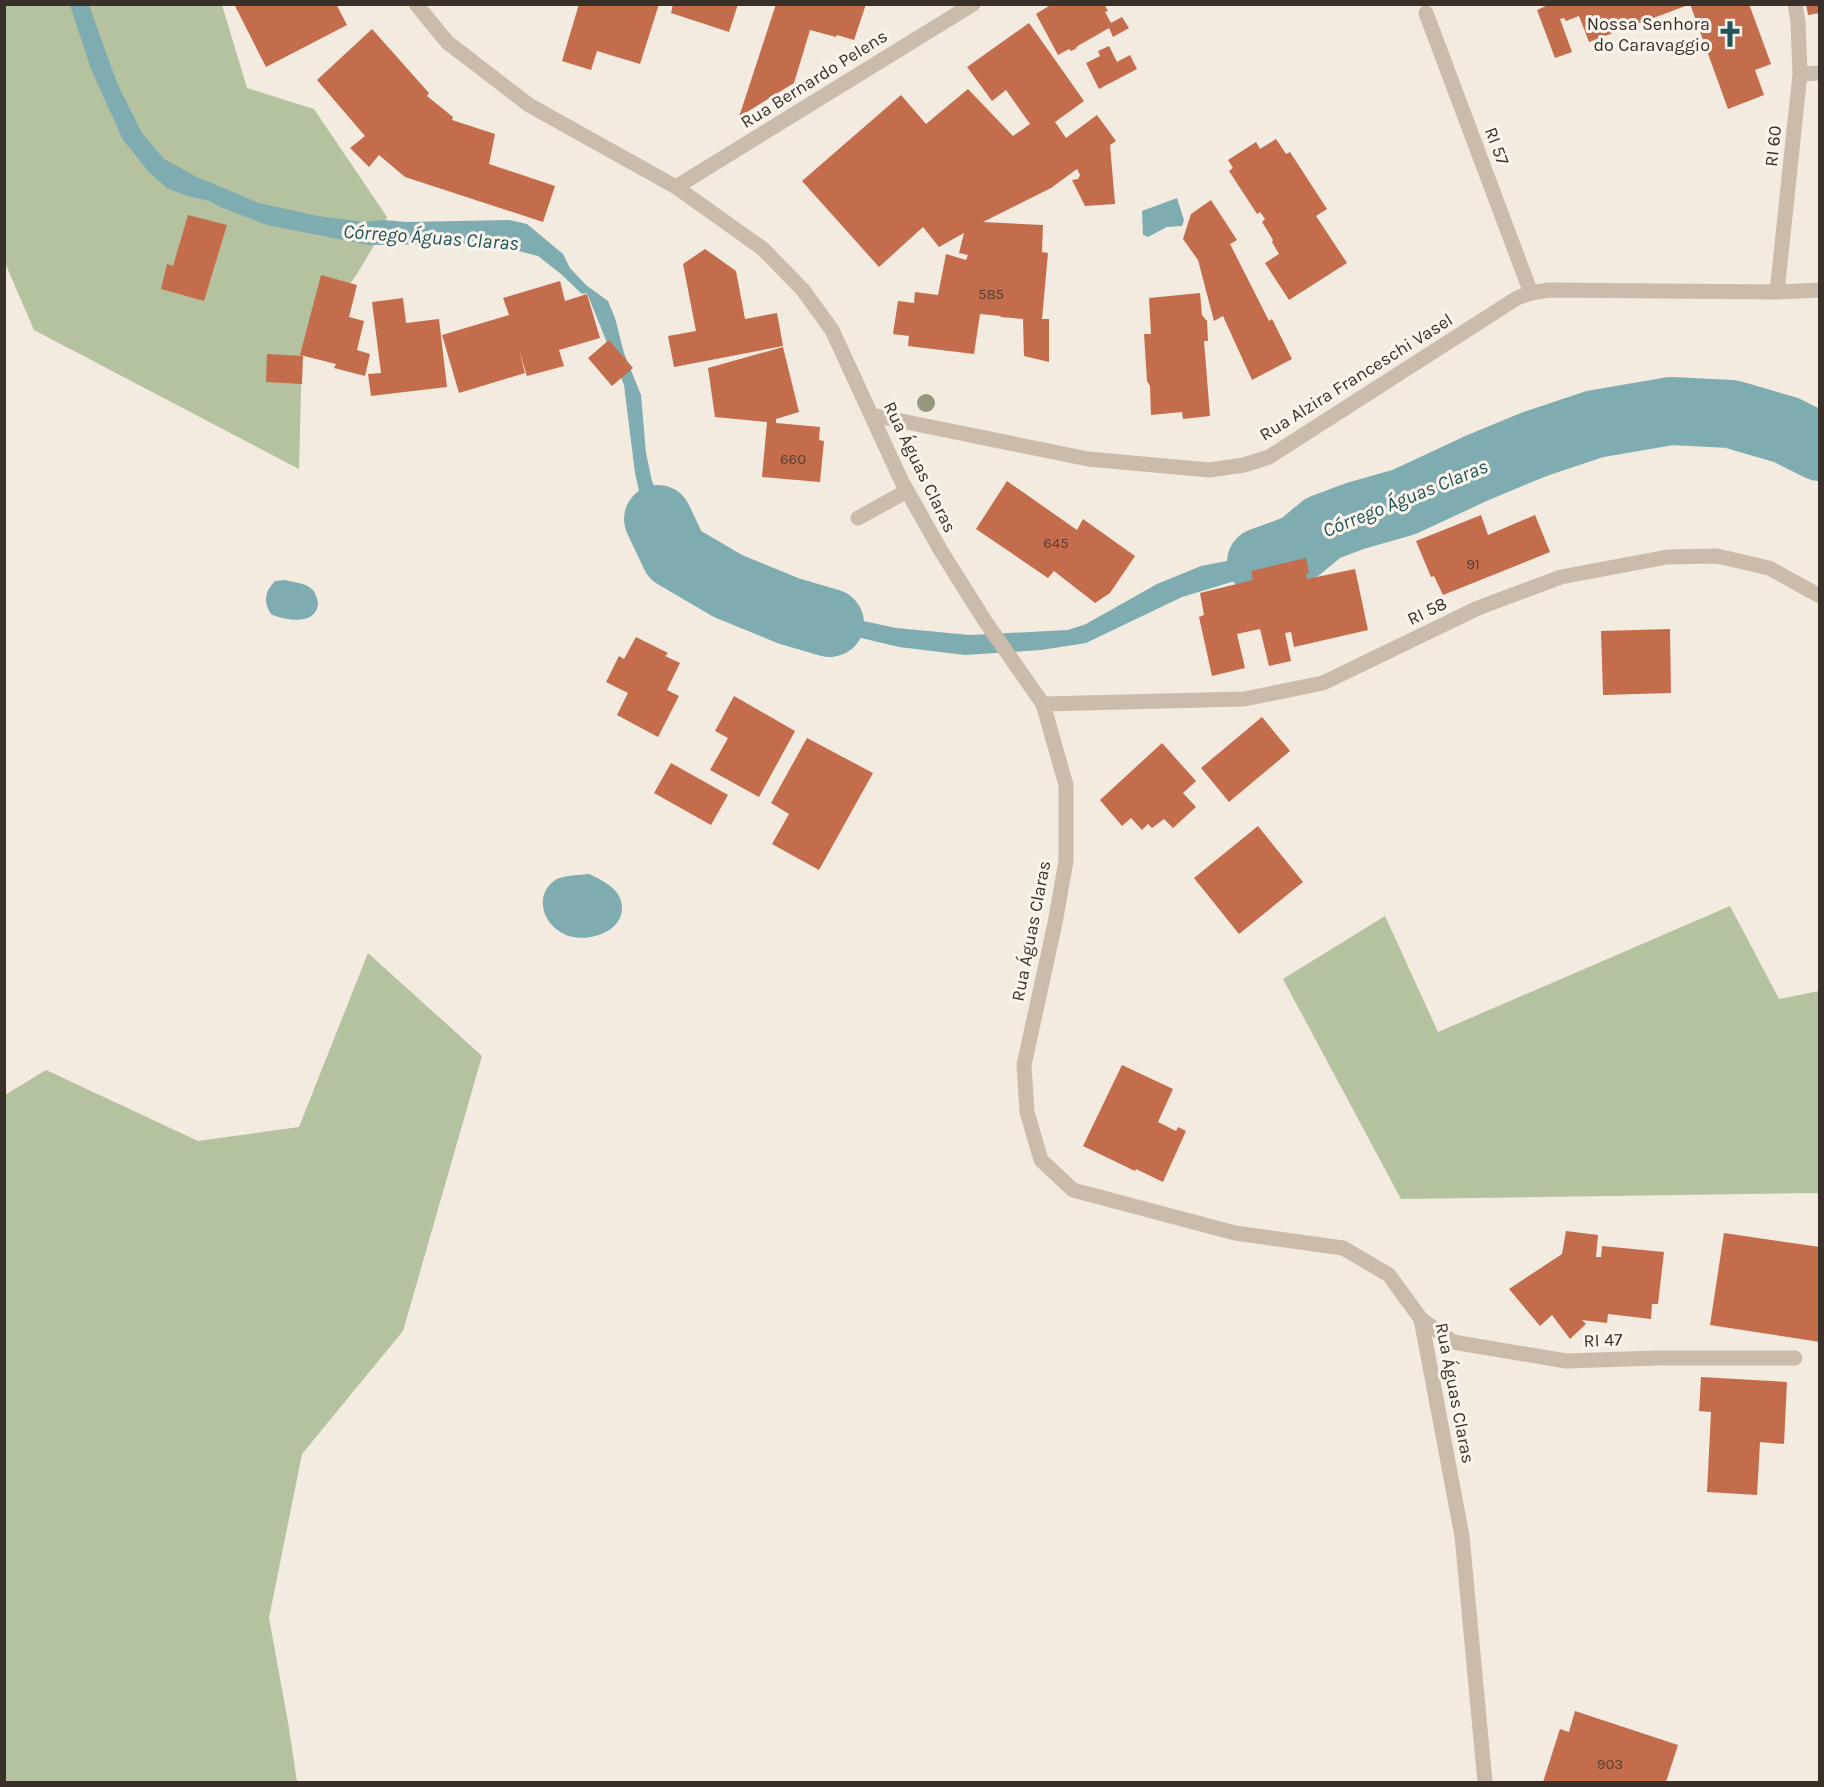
<svg xmlns="http://www.w3.org/2000/svg" width="1824" height="1787" viewBox="0 0 1824 1787" font-family="Karla,sans-serif">
<style>
.green{fill:#b5c2a0}
.water{fill:#7facb0}
.lines{fill:none;stroke-linecap:round;stroke-linejoin:round}
.river{stroke:#7facb0;stroke-width:68}
.building{fill:#c46d4d}
.service{stroke:#cbbbab;stroke-width:15}
.minor{stroke:#cbbbab;stroke-width:15}
.tree{fill:#94997e}
.labels{text-anchor:middle;stroke-width:6;stroke-linejoin:round;paint-order:stroke}
.number-label{font-size:15px;fill:#5c3f33}
.poi-label{font-size:18px;fill:#39302a;stroke:#faf4ec;text-anchor:end}
.street-label{font-size:18px;fill:#39302a;stroke:#faf4ec}
.water-label{font-size:20px;font-style:italic;fill:#20555a;stroke:#faf4ec}
</style>
<rect width="100%" height="100%" fill="#f3eae0"/>
<path class="green" d="M 4,5 L 222,5 L 247,88 L 314,109 L 387,217 L 379,237 L 357,274 L 302,352 L 299,469 L 34,330 L 5,263 Z
M 1730,906 L 1779,999 L 1819,991 L 1819,1193 L 1401,1199 L 1283,979 L 1385,916 L 1438,1032 Z
M 368,953 L 482,1056 L 403,1331 L 302,1454 L 269,1618 L 289,1728 L 297,1782 L 5,1782 L 5,1095 L 46,1070 L 198,1141 L 299,1127 Z"/>
<path class="water" d="M 70,5 L 89,5 L 117,83 L 142,133 L 164,159 L 195,176 L 259,203 L 318,216 L 364,222 L 384,220 L 407,222 L 509,220 L 527,224 L 563,254 L 570,268 L 586,285 L 608,301 L 615,318 L 624,353 L 641,395 L 646,453 L 652,481 L 679,545 L 697,559 L 729,578 L 712,586 L 690,574 L 667,556 L 642,504 L 635,473 L 624,385 L 587,293 L 582,294 L 561,274 L 538,256 L 507,248 L 465,244 L 369,245 L 267,225 L 223,208 L 209,201 L 184,195 L 167,188 L 149,172 L 123,140 L 91,69 Z
M 1177,198 L 1184,220 L 1182,226 L 1167,227 L 1148,237 L 1143,235 L 1142,211 Z
M 1337,519 L 1342,520 L 1339,524 L 1326,529 L 1320,543 L 1313,550 L 1249,570 L 1248,577 L 1182,597 L 1086,643 L 1041,650 L 965,655 L 899,647 L 786,620 L 733,596 L 751,587 L 812,610 L 896,628 L 970,635 L 1068,630 L 1086,624 L 1157,584 L 1201,566 L 1252,556 L 1280,548 L 1326,522 Z
M 285,580 C 293,582 305,583 312,589 C 315,592 317,598 318,602 C 318,626 285,621 271,614 C 263,602 265,591 275,581 Z
M 589,874 C 603,881 622,889 622,908 C 622,934 583,944 564,934 C 542,924 533,893 557,879 C 566,875 580,875 589,874 Z"/>
<g class="lines">
<path class="river" d="M 658,519 L 675,555 L 728,586 L 789,611 L 830,623
M 1261,562 L 1299,548 L 1323,528 L 1355,516 L 1404,502 L 1477,468 L 1535,444 L 1595,424 L 1671,411 L 1731,414 L 1786,430 L 1820,447"/>
</g>
<path class="building" d="M 234,4 L 336,4 L 347,25 L 266,67 Z
M 579,4 L 659,4 L 640,64 L 597,51 L 591,70 L 562,61 Z
M 673,4 L 738,4 L 729,32 L 671,13 Z
M 776,4 L 866,4 L 854,40 L 837,35 L 836,37 L 810,30 L 794,83 L 739,117 Z
M 1052,4 L 1104,4 L 1108,11 L 1105,12 L 1111,23 L 1122,17 L 1129,28 L 1113,37 L 1109,28 L 1076,47 L 1077,48 L 1071,51 L 1069,49 L 1058,55 L 1036,14 Z
M 1550,4 L 1688,4 L 1688,5 L 1589,42 L 1579,16 L 1566,21 L 1564,18 L 1560,19 L 1572,52 L 1555,58 L 1537,10 Z
M 1690,4 L 1749,4 L 1771,64 L 1755,70 L 1764,95 L 1728,109 Z
M 1806,4 L 1820,4 L 1820,13 L 1808,15 Z
M 1029,23 L 1084,101 L 1055,122 L 1066,138 L 1097,115 L 1116,141 L 1110,145 L 1115,204 L 1085,206 L 1072,180 L 1078,179 L 1080,175 L 1077,169 L 1051,188 L 983,222 L 1043,225 L 1042,252 L 1048,253 L 1042,319 L 1049,319 L 1049,362 L 1024,356 L 1023,319 L 1000,317 L 1001,316 L 980,314 L 974,354 L 908,346 L 909,336 L 893,334 L 898,301 L 914,303 L 915,292 L 938,295 L 946,254 L 966,260 L 968,255 L 959,253 L 964,233 L 939,247 L 923,227 L 879,267 L 802,181 L 901,95 L 926,124 L 968,89 L 1013,136 L 1030,124 L 1006,90 L 992,101 L 967,67 Z
M 372,29 L 429,93 L 427,96 L 453,117 L 452,120 L 495,134 L 489,164 L 555,186 L 543,222 L 405,177 L 379,155 L 369,167 L 350,148 L 365,136 L 317,80 Z
M 1109,46 L 1117,62 L 1130,55 L 1137,69 L 1099,89 L 1086,63 L 1100,56 L 1098,51 Z
M 1276,139 L 1286,154 L 1290,152 L 1327,209 L 1316,216 L 1347,263 L 1289,300 L 1265,263 L 1279,254 L 1272,242 L 1273,240 L 1262,222 L 1265,219 L 1260,212 L 1257,214 L 1229,171 L 1233,168 L 1228,160 L 1256,142 L 1260,149 Z
M 1211,200 L 1237,240 L 1230,244 L 1269,321 L 1272,319 L 1292,359 L 1252,380 L 1223,316 L 1214,321 L 1198,260 L 1183,239 L 1191,214 Z
M 188,215 L 227,225 L 204,301 L 161,289 L 167,264 L 173,266 Z
M 705,249 L 736,271 L 745,319 L 777,313 L 783,346 L 674,367 L 668,336 L 696,331 L 683,264 Z
M 321,275 L 357,285 L 349,317 L 364,321 L 357,350 L 370,354 L 365,376 L 334,368 L 336,364 L 300,355 Z
M 560,281 L 565,301 L 587,294 L 600,338 L 559,350 L 564,366 L 527,376 L 519,350 L 525,373 L 459,393 L 442,335 L 509,315 L 503,298 Z
M 1200,293 L 1202,315 L 1207,321 L 1208,341 L 1204,341 L 1210,416 L 1183,419 L 1182,412 L 1151,415 L 1150,386 L 1147,381 L 1144,334 L 1151,334 L 1149,298 Z
M 403,298 L 406,323 L 439,319 L 447,387 L 371,396 L 368,374 L 381,373 L 372,302 Z
M 609,340 L 633,368 L 612,386 L 588,358 Z
M 783,347 L 799,412 L 776,419 L 776,423 L 820,427 L 819,440 L 824,441 L 820,482 L 762,477 L 767,422 L 715,417 L 708,368 Z
M 267,354 L 303,356 L 302,384 L 266,382 Z
M 1007,481 L 1077,530 L 1083,519 L 1135,556 L 1110,593 L 1095,603 L 1054,571 L 1048,578 L 976,529 Z
M 1481,515 L 1488,535 L 1535,515 L 1550,552 L 1443,595 L 1434,576 L 1431,577 L 1416,541 Z
M 1306,558 L 1309,573 L 1306,574 L 1307,579 L 1355,569 L 1368,630 L 1294,647 L 1291,632 L 1285,633 L 1291,661 L 1269,666 L 1260,629 L 1237,634 L 1245,668 L 1212,676 L 1199,617 L 1204,615 L 1200,593 L 1253,580 L 1251,571 Z
M 1670,629 L 1671,693 L 1603,695 L 1601,631 Z
M 636,637 L 668,653 L 665,656 L 680,663 L 667,690 L 679,696 L 658,737 L 617,715 L 628,693 L 606,682 L 619,656 L 624,659 Z
M 734,696 L 795,731 L 759,797 L 710,770 L 728,738 L 715,731 Z
M 1262,717 L 1290,751 L 1229,802 L 1201,768 Z
M 807,738 L 873,773 L 819,870 L 772,844 L 789,814 L 771,803 Z
M 1162,743 L 1196,781 L 1183,793 L 1196,807 L 1173,828 L 1164,819 L 1152,828 L 1148,824 L 1142,830 L 1131,818 L 1122,826 L 1100,800 Z
M 671,763 L 728,795 L 711,825 L 654,793 Z
M 1258,826 L 1303,882 L 1239,934 L 1194,878 Z
M 1122,1065 L 1173,1089 L 1158,1122 L 1176,1131 L 1178,1127 L 1186,1131 L 1163,1182 L 1136,1169 L 1135,1171 L 1083,1146 Z
M 1566,1231 L 1598,1235 L 1596,1257 L 1601,1257 L 1602,1246 L 1664,1252 L 1658,1304 L 1652,1304 L 1651,1319 L 1608,1314 L 1607,1323 L 1582,1320 L 1586,1324 L 1570,1339 L 1552,1315 L 1540,1326 L 1509,1289 L 1562,1254 Z
M 1724,1233 L 1820,1247 L 1820,1342 L 1710,1325 Z
M 1701,1377 L 1787,1382 L 1784,1444 L 1760,1442 L 1757,1495 L 1707,1492 L 1711,1412 L 1699,1411 Z
M 1575,1711 L 1678,1745 L 1666,1782 L 1543,1782 L 1560,1729 L 1569,1732 Z"/>
<g class="lines">
<path class="service" d="M 858,518 L 907,491"/>
<path class="minor" d="M 416,4 L 447,42 L 529,105 L 676,187 L 763,249 L 803,290 L 832,330 L 902,482 L 941,551 L 985,621 L 1043,704 L 1066,785 L 1066,861 L 1055,923 L 1024,1065 L 1027,1112 L 1041,1160 L 1073,1190 L 1235,1233 L 1343,1248 L 1389,1275 L 1421,1319 L 1462,1536 L 1485,1782
M 1426,13 L 1531,293
M 1800,74 L 1820,73
M 676,187 L 973,4
M 1777,292 L 1800,74 L 1798,22 L 1795,4
M 872,415 L 1088,459 L 1209,470 L 1244,465 L 1269,457 L 1517,298 L 1531,293 L 1549,290 L 1777,292 L 1820,290
M 1043,704 L 1244,699 L 1323,683 L 1478,608 L 1561,577 L 1667,557 L 1717,556 L 1769,568 L 1820,596
M 1421,1319 L 1453,1342 L 1566,1361 L 1658,1358 L 1795,1358"/>
</g>
<circle class="tree" cx="926" cy="403" r="9"/>
<defs>
<symbol id="church-bare" viewBox="-9 -9 18 18"><path d="M-1.2-6h2.4v3.5h3.3v2.4h-3.3V6h-2.4V-.1h-3.3v-2.4h3.3Z" fill="#20555a" stroke="#faf4ec" stroke-width="2.5" paint-order="stroke"/></symbol>
</defs>
<g fill-rule="evenodd">
<use href="#church-bare" x="1711" y="15" width="38" height="38"/>
</g>
<g class="labels">
<g class="number-label">
<text x="991" y="299">585</text>
<text x="793" y="464">660</text>
<text x="1056" y="548">645</text>
<text x="1473" y="569">91</text>
<text x="1610" y="1769">903</text>
</g>
<g class="poi-label">
<text x="1710" y="30">Nossa Senhora<tspan x="1710" dy="21">do Caravaggio</tspan></text>
</g>
<g class="street-label">
<text transform="translate(814 79) rotate(-32)" y="6">Rua Bernardo Pelens</text>
<text transform="translate(1497 146) rotate(69)" y="6">RI 57</text>
<text transform="translate(1773 146) rotate(-84)" y="6">RI 60</text>
<text transform="translate(1356 377) rotate(-32)" y="6">Rua Alzira Franceschi Vasel</text>
<text transform="translate(920 467) rotate(64)" y="6">Rua Águas Claras</text>
<text transform="translate(1427 611) rotate(-26)" y="6">RI 58</text>
<text transform="translate(1031 931) rotate(-79)" y="6">Rua Águas Claras</text>
<text transform="translate(1603 1340) rotate(-2)" y="6">RI 47</text>
<text transform="translate(1455 1393) rotate(79)" y="6">Rua Águas Claras</text>
</g>
<g class="water-label">
<text transform="translate(431 237) rotate(4)" y="7">Córrego Águas Claras</text>
<text transform="translate(1405 498) rotate(-22)" y="7">Córrego Águas Claras</text>
</g>
</g>
<rect width="1824" height="1787" fill="none" stroke="#39302a" stroke-width="12"/>
</svg>
